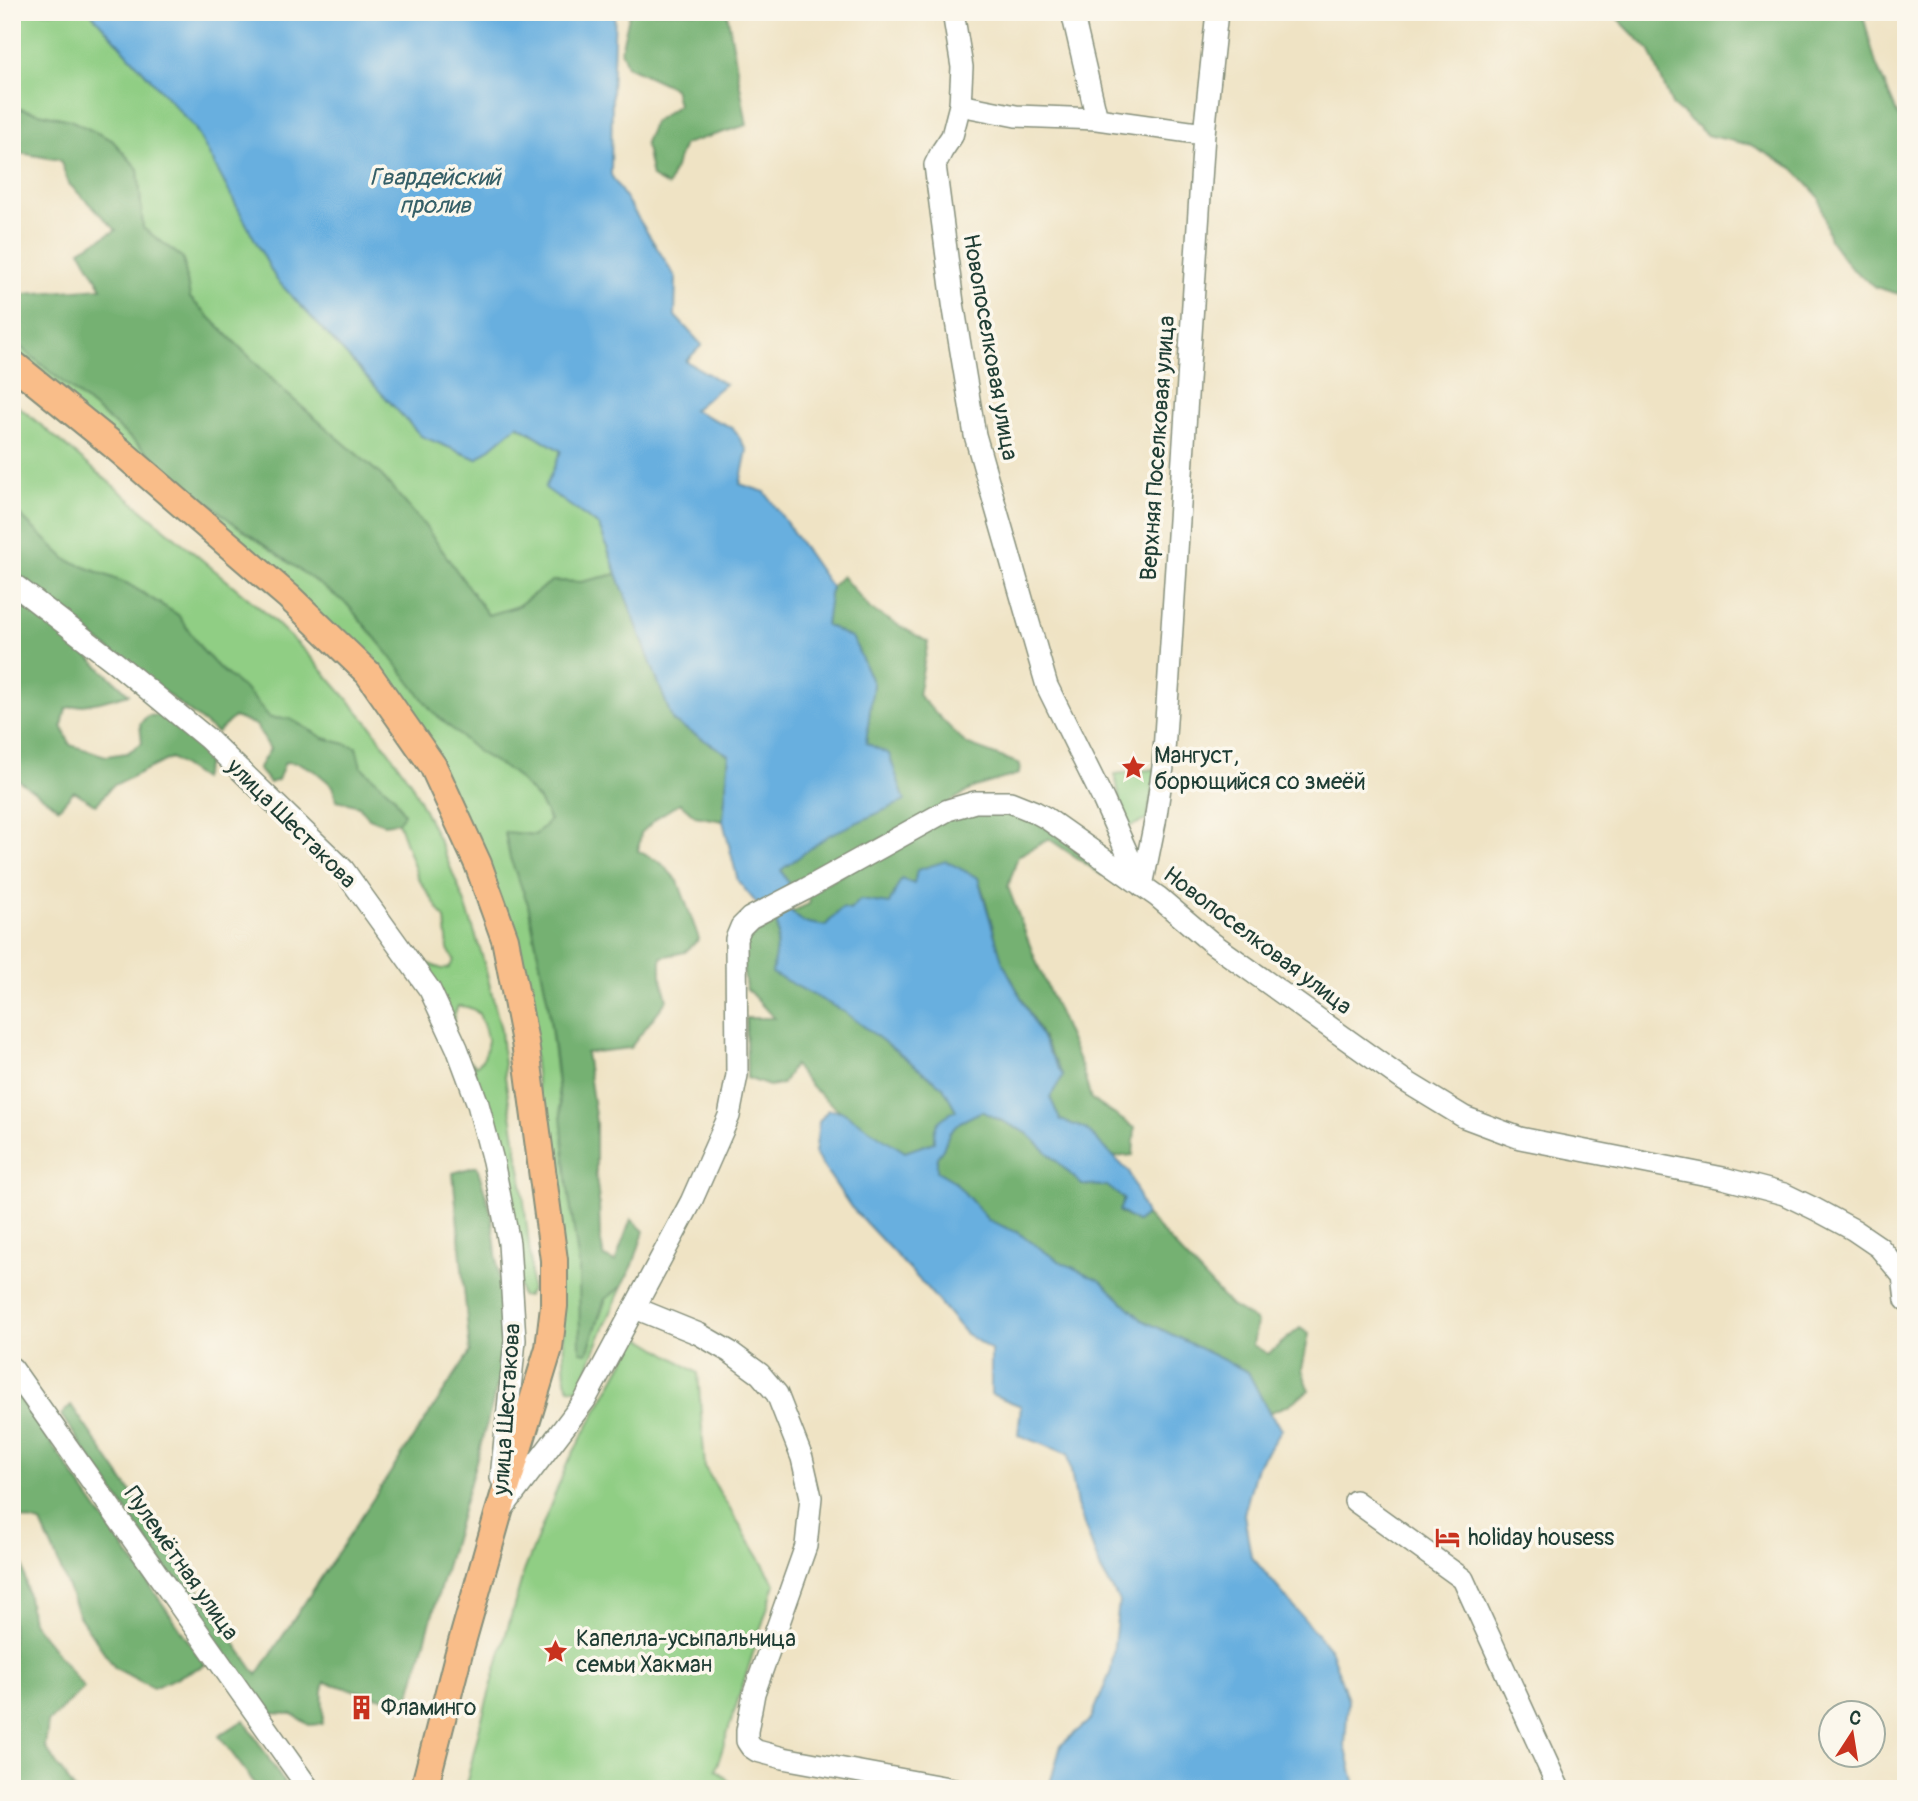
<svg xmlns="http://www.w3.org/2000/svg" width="1918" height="1801" viewBox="0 0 1918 1801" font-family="Pangolin,sans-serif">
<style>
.green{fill:#90ce84;stroke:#58865c;stroke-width:2}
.forest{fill:#74b172;stroke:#4a7753;stroke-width:2}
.water{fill:#68afdf;stroke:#44768a;stroke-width:2}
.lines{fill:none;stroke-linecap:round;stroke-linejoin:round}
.minor-casing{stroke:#87907c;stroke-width:24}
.major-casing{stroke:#87907c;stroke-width:30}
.minor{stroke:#fff;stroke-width:21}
.major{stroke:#f9bd89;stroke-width:26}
.labels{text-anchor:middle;stroke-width:7;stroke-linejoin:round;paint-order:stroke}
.street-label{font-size:23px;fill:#1f3d34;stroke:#fbf7ec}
.poi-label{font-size:23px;fill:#1f3d34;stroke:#fbf7ec;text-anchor:start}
.water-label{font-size:24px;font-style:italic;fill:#355f67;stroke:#fbf7ec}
</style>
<rect width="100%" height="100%" fill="#fbf7ec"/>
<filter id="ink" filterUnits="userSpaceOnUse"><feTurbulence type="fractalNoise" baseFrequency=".0143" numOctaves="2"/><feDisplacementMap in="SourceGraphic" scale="14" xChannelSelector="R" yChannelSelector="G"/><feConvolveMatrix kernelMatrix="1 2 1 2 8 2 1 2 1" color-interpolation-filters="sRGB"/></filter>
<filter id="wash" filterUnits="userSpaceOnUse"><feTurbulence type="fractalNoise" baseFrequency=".00686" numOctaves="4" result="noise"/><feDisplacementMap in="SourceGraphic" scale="28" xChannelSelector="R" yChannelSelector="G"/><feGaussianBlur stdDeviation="1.57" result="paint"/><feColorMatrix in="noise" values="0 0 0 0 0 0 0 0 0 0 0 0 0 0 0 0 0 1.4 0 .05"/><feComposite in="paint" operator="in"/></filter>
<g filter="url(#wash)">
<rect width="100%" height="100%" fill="#efe3c4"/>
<path class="green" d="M 12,12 L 90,12 L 195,128 L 276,279 L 421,436 L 477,459 L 517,425 L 561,451 L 546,488 L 599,526 L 617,574 L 581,582 L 552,581 L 516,607 L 488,615 L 425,526 L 382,476 L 287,394 L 190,298 L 183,258 L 143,228 L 138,169 L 112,140 L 70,120 L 12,107 Z
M 12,340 L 232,522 L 347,604 L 387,652 L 478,752 L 513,773 L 539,800 L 550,821 L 535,835 L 505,833 L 510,858 L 528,904 L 548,1003 L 579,1265 L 581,1352 L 587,1353 L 606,1299 L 622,1286 C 613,1309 602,1331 593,1354 C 587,1368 589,1377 578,1389 L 569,1388 L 565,1380 L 563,1332 L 531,1027 L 406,715 L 12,351 Z
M 12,401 L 267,614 L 308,654 L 371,726 L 411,783 L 442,847 L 465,903 L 482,955 L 501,1030 L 505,1077 L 521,1175 L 531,1263 L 531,1291 L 526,1297 L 521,1296 L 472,1062 L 476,1066 C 490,1055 489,1040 483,1024 C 483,1024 479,1014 479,1014 C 473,1007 465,1006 458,1006 L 454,1016 L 454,1028 L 416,959 L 442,969 L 449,968 L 454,960 L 448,949 L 445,919 L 418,878 L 398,822 L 404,814 L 394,796 L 361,767 L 355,747 L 324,738 L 290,719 L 270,718 L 248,692 L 219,668 L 203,651 L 178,615 L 128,584 L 67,560 L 12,508 Z
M 1156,769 L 1147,820 L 1125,828 L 1115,774 Z
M 638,1336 L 698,1373 L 705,1468 L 775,1584 L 716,1769 L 737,1789 L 465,1789 L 481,1722 L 523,1574 L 567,1464 Z"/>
<path class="forest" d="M 630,12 L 727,12 L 747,125 L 684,144 L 668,186 L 652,177 L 645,142 L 654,122 L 678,105 L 674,88 L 627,66 L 621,50 Z
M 1611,12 L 1862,12 L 1876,64 L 1906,134 L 1906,296 L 1875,287 L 1850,267 L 1830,240 L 1819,197 L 1793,168 L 1751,145 L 1707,135 L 1672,105 L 1650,51 Z
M 12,107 L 70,120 L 112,140 L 138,169 L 143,228 L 183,258 L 190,298 L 287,394 L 382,476 L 425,526 L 488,615 L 516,607 L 552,581 L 581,582 L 617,574 L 673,721 L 729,755 L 723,821 L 695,816 L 680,803 L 658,817 L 641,833 L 638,851 L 661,863 L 678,881 L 699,939 L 685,952 L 661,957 L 661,976 L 667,1000 L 630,1048 L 586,1053 L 596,1122 L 596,1176 L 599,1201 L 600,1237 L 604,1257 L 615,1262 L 631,1219 L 644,1231 L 633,1265 L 622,1286 L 605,1299 L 587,1353 L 580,1352 L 579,1265 L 568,1189 L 556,1063 L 548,1003 L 528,904 L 510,858 L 505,832 L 535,835 L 550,820 L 539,800 L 513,773 L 478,752 L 432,711 L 387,652 L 347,604 L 232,522 L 12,340 L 12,295 L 102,288 L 80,250 L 116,230 L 69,184 L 60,160 L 26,154 L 12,154 Z
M 12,508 L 67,560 L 128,584 L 178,615 L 203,651 L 219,668 L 248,692 L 270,718 L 290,719 L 324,738 L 356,747 L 361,767 L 394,796 L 404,814 L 398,822 L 384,824 L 369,818 L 359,806 L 336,800 L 333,786 L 314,770 L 299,763 L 285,762 L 278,780 L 270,783 L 258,769 L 270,749 L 256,725 L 234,717 L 217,733 L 12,574 Z
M 842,576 L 870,609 L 928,642 L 918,695 L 966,744 L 1020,764 L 1019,774 L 975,787 L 945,805 L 790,887 L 781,870 L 829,834 L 904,801 L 866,743 L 873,684 L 853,639 L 826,625 L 831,587 Z
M 12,589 L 30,603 L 129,694 L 100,702 L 66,708 L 62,726 L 70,745 L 106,756 L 127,753 L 142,743 L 140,724 L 147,716 L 162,715 L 186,732 L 209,758 L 202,779 L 171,758 L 112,786 L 96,805 L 74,791 L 59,808 L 12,776 Z
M 994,806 L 1041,824 L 1105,870 L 1102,875 L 1049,839 L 1018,856 L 1008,887 L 1036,961 L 1081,1065 L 1091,1099 L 1135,1128 L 1133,1155 L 1114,1157 L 1086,1129 L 1060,1120 L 1050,1097 L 1063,1076 L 1002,961 L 984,895 L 978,878 L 914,885 L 889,905 L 850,910 L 842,908 L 825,926 L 803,922 L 791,912 L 809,904 L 810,902 L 807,894 L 957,811 Z
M 777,921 L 778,936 L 773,973 L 845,1012 L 943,1087 L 957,1111 L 934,1142 L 905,1152 C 865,1127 821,1105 794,1065 L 782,1084 L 769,1086 L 747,1078 L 746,1018 L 774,1018 L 746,988 L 742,961 L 747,940 Z
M 981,1111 L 1027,1133 L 1082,1185 L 1107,1186 L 1124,1199 L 1119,1212 L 1137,1222 L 1146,1215 L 1230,1305 L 1257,1322 L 1253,1345 L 1268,1354 L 1300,1328 L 1309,1334 L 1302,1369 L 1309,1390 L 1288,1405 L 1269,1413 L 1248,1372 L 1142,1320 L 1101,1281 L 1057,1260 L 1018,1233 L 988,1220 L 954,1181 L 937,1171 L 937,1157 L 943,1149 L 949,1133 L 960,1122 Z
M 477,1166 L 492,1216 L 507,1352 L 407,1705 L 325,1682 C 319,1699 326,1708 322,1724 L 309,1725 L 292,1714 L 265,1713 L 61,1415 L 71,1405 L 257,1675 L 470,1352 L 453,1173 Z
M 12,1387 L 205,1665 L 153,1688 L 115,1668 L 79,1616 L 56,1557 L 41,1523 L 15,1517 L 32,1622 L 84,1688 L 48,1722 L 45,1747 L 74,1789 L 12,1789 Z
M 244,1720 L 288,1789 L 259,1789 L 219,1736 Z"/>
<path class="water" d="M 90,12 L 615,12 L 612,92 L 611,175 L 676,278 L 675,316 L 702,345 L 686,361 L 725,384 L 693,410 L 733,428 L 747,450 L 740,484 L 765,492 L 831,587 L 826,625 L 853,639 L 873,684 L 866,743 L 889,754 L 905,801 L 829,835 L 781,870 L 790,887 L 780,902 L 803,922 L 825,926 L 842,908 L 850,910 L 860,900 L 889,904 L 901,879 L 914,884 L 917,870 L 946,861 L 978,878 L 1002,961 L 1048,1050 L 1063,1076 L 1050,1097 L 1060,1120 L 1086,1129 L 1129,1172 L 1146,1215 L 1137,1222 L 1119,1211 L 1124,1199 L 1107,1186 L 1082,1185 L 1027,1133 L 982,1111 L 960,1122 L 949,1133 L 943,1149 L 937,1157 L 937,1171 L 954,1181 L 988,1220 L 1018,1233 L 1057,1260 L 1101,1281 L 1142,1320 L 1248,1372 L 1269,1413 L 1282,1429 L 1257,1466 L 1244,1514 L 1251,1556 L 1331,1651 L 1348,1700 L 1345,1745 L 1356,1789 L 1051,1789 L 1049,1787 L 1061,1745 L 1091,1719 L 1111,1671 L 1119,1601 L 1101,1570 L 1077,1505 L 1068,1454 L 1018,1435 L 1021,1406 L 991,1394 L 991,1350 L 965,1333 L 926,1287 L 851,1207 L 815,1154 L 819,1122 L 828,1110 L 841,1111 L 905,1152 L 934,1142 C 933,1121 940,1119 956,1110 L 943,1087 L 845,1012 L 772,973 L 778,936 L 777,921 L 763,911 L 738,881 L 723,821 L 729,755 L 673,721 L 599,526 L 545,488 L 561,451 L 518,425 L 477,459 L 421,436 L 276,279 L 195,128 Z"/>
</g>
<g filter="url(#ink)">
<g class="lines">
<defs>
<path id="minor" d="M 953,12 L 962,67 L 960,105 L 952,136 L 942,151 L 935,165 L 953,303 L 975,435 L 1047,686 L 1103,799 L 1141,884
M 1072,12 L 1097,119
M 960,105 L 1016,116 L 1097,119 L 1204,134
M 12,583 L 116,663 L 208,739 L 343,869 L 430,990 L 457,1048 L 478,1104 L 493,1161 L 509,1243 L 515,1340 L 501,1478
M 1142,886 L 1155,822 L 1163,767 L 1204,134 L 1217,12
M 635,1308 L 699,1334 L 730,1352 L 760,1374 L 777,1394 L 802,1458 L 811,1497 L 806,1546 L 754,1693 L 747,1731 L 747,1741 L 751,1747 L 757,1751 L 783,1758 L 954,1789
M 12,1368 L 309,1789
M 1355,1501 L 1463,1579 L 1559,1789
M 503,1508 L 585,1400 L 691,1202 L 729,1116 L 737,1075 L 736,939 L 741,927 L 750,918 L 804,890 L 948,810 L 975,802 L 1010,802 L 1035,812 L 1046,818 L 1158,897 L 1212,943 L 1405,1081 L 1464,1117 L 1520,1138 L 1723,1178 L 1784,1194 L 1815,1209 L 1854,1230 L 1879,1247 L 1903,1276 L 1906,1300"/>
<path id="major" d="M 12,363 L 112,444 L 289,597 L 368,673 L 433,766 L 478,864 L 505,939 L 525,1042 L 554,1260 L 554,1306 L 549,1348 L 498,1515 L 458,1656 L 424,1789"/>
</defs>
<use href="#minor" class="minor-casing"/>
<use href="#major" class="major-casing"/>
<use href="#minor" class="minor"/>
<use href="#major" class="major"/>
</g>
</g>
<defs>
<symbol id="sight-bare" viewBox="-9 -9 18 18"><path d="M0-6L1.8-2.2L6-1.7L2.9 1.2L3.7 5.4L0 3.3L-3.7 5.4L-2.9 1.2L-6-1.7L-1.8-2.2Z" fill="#c8321e" stroke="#fbf7ec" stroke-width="2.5" paint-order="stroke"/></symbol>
<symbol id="hotel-bare" viewBox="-9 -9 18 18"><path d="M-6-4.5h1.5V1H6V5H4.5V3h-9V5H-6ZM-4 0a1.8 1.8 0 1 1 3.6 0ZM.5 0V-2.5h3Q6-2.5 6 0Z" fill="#c8321e" stroke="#fbf7ec" stroke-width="2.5" paint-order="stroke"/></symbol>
<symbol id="building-bare" viewBox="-9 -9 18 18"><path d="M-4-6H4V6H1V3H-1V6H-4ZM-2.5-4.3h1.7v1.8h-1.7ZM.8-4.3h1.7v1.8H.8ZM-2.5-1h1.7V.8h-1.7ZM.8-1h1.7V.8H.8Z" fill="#c8321e" stroke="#fbf7ec" stroke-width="2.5" paint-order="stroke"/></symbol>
</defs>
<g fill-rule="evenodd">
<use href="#sight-bare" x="1116" y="750" width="35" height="35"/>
<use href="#hotel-bare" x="1430" y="1520" width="35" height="35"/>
<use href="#sight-bare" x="538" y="1634" width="35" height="35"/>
<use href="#building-bare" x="344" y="1690" width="35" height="35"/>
</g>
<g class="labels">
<g class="street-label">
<text transform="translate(991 347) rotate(80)" y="8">Новопоселковая улица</text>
<text transform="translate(1157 448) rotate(-86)" y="8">Верхняя Поселковая улица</text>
<text transform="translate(292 823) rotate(45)" y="8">улица Шестакова</text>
<text transform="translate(1258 940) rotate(37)" y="8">Новопоселковая улица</text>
<text transform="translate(506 1409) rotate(-86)" y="8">улица Шестакова</text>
<text transform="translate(182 1563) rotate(55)" y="8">Пулемётная улица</text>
</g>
<g class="poi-label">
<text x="1154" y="763">Мангуст,<tspan x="1154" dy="26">борющийся со змеёй</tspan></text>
<text x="1468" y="1545">holiday housess</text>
<text x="576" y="1646">Капелла-усыпальница<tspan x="576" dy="26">семьи Хакман</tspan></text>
<text x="381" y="1715">Фламинго</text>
</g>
<g class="water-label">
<text x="435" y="185">Гвардейский<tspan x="435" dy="28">пролив</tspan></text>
</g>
</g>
<rect width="1918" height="1801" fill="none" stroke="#fbf7ec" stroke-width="42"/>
<g transform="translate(1852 1734) rotate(12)"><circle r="33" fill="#fbf7ec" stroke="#a3ada2" stroke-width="2"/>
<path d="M0-5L12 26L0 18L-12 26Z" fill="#c8321e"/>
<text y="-10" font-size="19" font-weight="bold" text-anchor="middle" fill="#1f3d34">С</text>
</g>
</svg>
